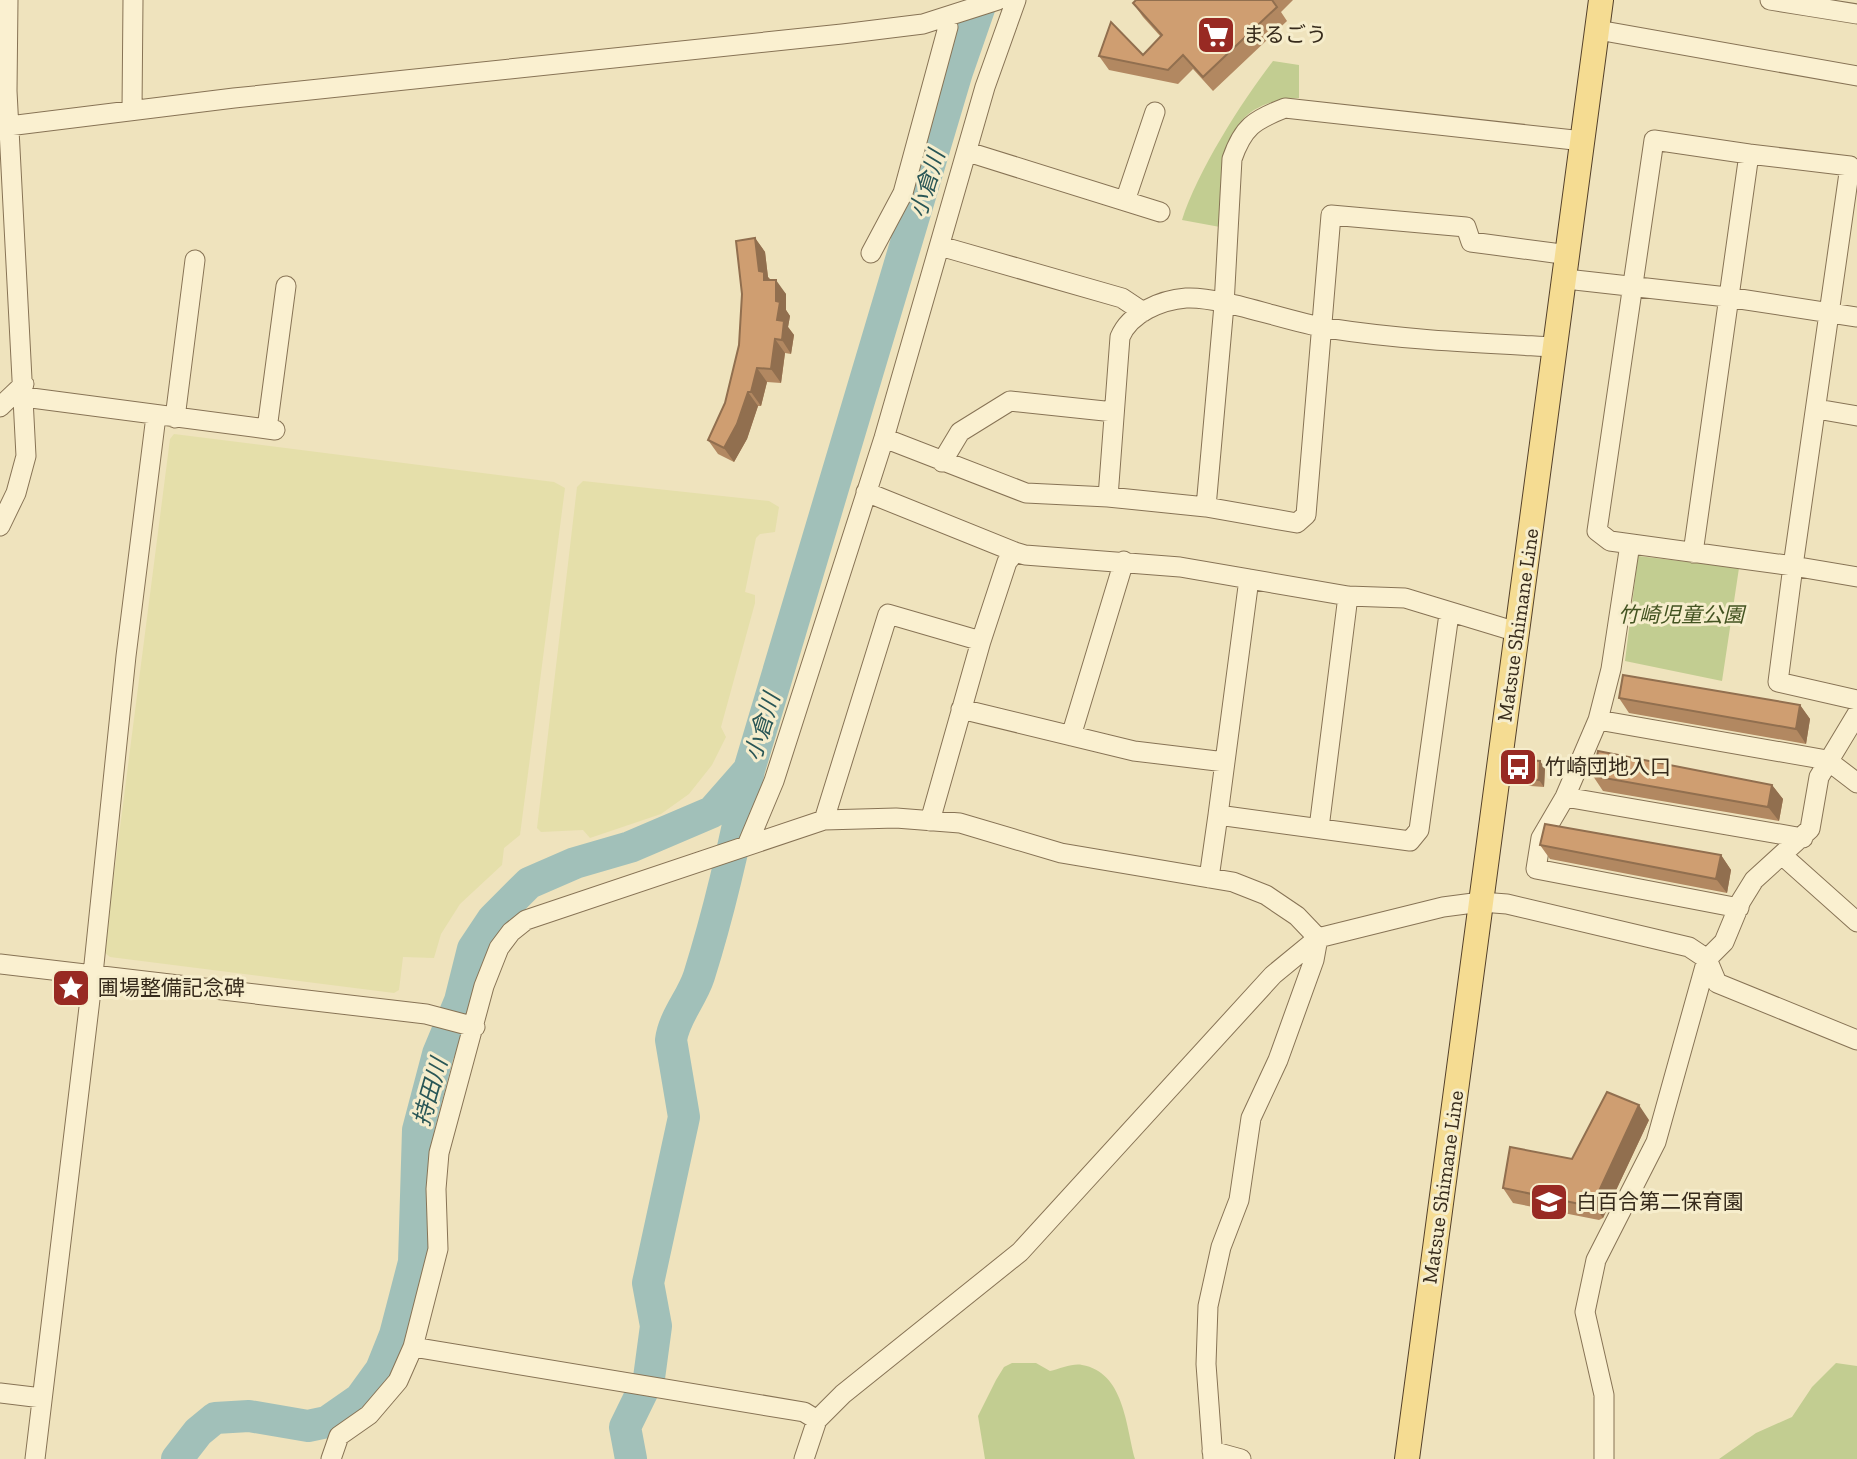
<svg xmlns="http://www.w3.org/2000/svg" width="1857" height="1459" viewBox="0 0 1857 1459" font-family="'Zilla Slab','Noto Sans JP',serif">
<style>
.farmland{fill:#e5dfaa}
.green{fill:#c2cd91}
.lines{fill:none;stroke-linecap:round;stroke-linejoin:round}
.river{stroke:#a1c0b9;stroke-width:32}
.minor-casing{stroke:#877355;stroke-width:21}
.major-casing{stroke:#54402a;stroke-width:26}
.minor{stroke:#faf0d0;stroke-width:19}
.major{stroke:#f5dc92;stroke-width:24}
.wall{fill:#b28861}
.shaded-wall{fill:#916f4f}
.building{fill:#cf9e71;stroke:#916f4f;stroke-width:2}
.labels{text-anchor:middle;stroke-width:6;stroke-linejoin:round;paint-order:stroke}
.poi-label{font-size:21px;fill:#362a1b;stroke:#f6edcc;text-anchor:start}
.park-label{font-size:21px;font-style:italic;fill:#435321;stroke:#f6edcc}
.street-label{font-size:21px;fill:#362a1b;stroke:#f6edcc}
.water-label{font-size:23px;font-style:italic;fill:#295656;stroke:#f6edcc}
</style>
<rect width="100%" height="100%" fill="#efe3bd"/>
<path class="farmland" d="M 174,434 L 554,482 L 565,488 L 520,835 L 504,848 L 502,865 L 460,904 L 441,934 L 434,958 L 403,957 L 399,990 L 394,993 L 110,957 L 104,952 L 170,439 Z
M 583,481 L 769,501 L 779,507 L 775,532 L 760,534 L 756,538 L 745,592 L 755,595 L 755,603 L 721,727 L 726,737 L 712,765 L 689,794 L 661,814 L 590,838 L 583,830 L 541,832 L 537,828 L 577,487 Z"/>
<path class="green" d="M 1273,61 L 1299,65 L 1299,98 C 1216,102 1224,165 1220,227 L 1182,220 C 1197,172 1242,101 1273,61 Z
M 1638,556 L 1739,568 L 1722,681 L 1625,661 Z
M 1012,1363 L 1036,1363 L 1050,1371 C 1060,1369 1073,1363 1082,1365 C 1124,1372 1126,1426 1135,1459 L 985,1459 L 978,1416 L 996,1380 L 1004,1367 Z
M 1836,1363 L 1857,1366 L 1857,1459 L 1719,1459 L 1756,1433 L 1792,1417 L 1812,1387 Z"/>
<g class="lines">
<path class="river" d="M 177,1459 L 198,1432 L 215,1418 L 249,1416 L 308,1426 L 327,1422 L 360,1399 L 381,1370 L 395,1335 L 414,1262 L 418,1130 L 438,1054 L 460,1001 L 473,949 L 493,919 L 529,883 L 575,863 L 630,847 L 712,812 L 748,771
M 631,1459 L 625,1427 L 649,1378 L 656,1326 L 648,1283 L 684,1117 L 671,1040 C 674,1017 692,998 699,976 C 720,909 736,839 749,770 L 957,72 L 982,0"/>
<defs>
<path id="minor" d="M 1770,0 L 1807,6
M 1808,0 L 1807,6 L 1857,14
M 1598,30 L 1857,76
M 132,110 L 133,0
M 0,127 L 234,98 L 842,34 L 923,24 L 998,0
M 968,152 L 1160,212
M 1125,201 L 1155,112
M 940,246 L 1122,298 L 1143,312
M 871,253 L 903,193 L 948,27
M 1566,279 L 1727,297 L 1857,317
M 24,397 L 275,430
M 0,407 L 24,384
M 1817,409 L 1857,416
M 175,418 L 195,260
M 267,429 L 286,286
M 884,438 L 1026,493 L 1108,497 L 1206,507 L 1297,523 L 1306,515 L 1331,215 L 1466,227 L 1471,242 L 1569,255
M 942,462 L 960,432 L 1010,401 L 1114,412
M 866,492 L 1015,552 L 1007,562 L 981,641
M 1108,497 L 1120,337 C 1130,313 1161,300 1186,298 C 1221,296 1288,322 1327,328 C 1402,340 1479,343 1555,347
M 1206,507 L 1224,305 L 1232,159 C 1243,127 1254,120 1285,108 L 1583,141
M 0,526 L 16,493 L 26,456 L 7,91 L 8,0
M 1630,544 L 1611,669 L 1598,720 L 1565,797 L 1541,838 L 1536,869 L 1739,908
M 1015,552 L 1025,555 L 1180,567 L 1348,596 L 1405,598 L 1517,632
M 1693,553 L 1749,154 L 1654,140 L 1597,531 L 1610,541 L 1793,566 L 1850,166 L 1749,154
M 1857,577 L 1793,566 L 1778,682 L 1857,700
M 961,709 L 1134,751 L 1225,762
M 1598,720 L 1827,760 L 1857,783
M 1071,736 L 1124,561
M 1565,797 L 1803,838
M 1218,815 L 1249,579
M 824,820 L 888,614 L 981,641 L 930,821
M 1319,828 L 1348,596
M 748,843 L 774,781 L 884,438 L 985,87 L 1016,0
M 1782,855 L 1857,922
M 1209,878 L 1218,815 L 1410,841 L 1419,830 L 1449,614
M 0,964 L 426,1014 L 475,1027
M 413,1347 L 804,1412 L 817,1420
M 0,1393 L 42,1398
M 1212,1451 L 1241,1459
M 35,1459 L 93,974 L 126,656 L 156,416
M 331,1459 L 339,1436 L 369,1415 L 398,1381 L 413,1347 L 438,1249 L 436,1189 L 439,1153 L 484,986 L 499,948 L 511,932 L 526,920 L 824,820 L 896,818 L 960,823 L 1061,853 L 1233,882 L 1266,895 L 1297,916 L 1318,938
M 804,1459 L 817,1420 L 843,1394 L 1020,1252 L 1273,975 L 1318,938 L 1443,907 L 1481,902 L 1507,904 L 1689,947 L 1707,959 L 1717,983 L 1857,1040
M 1213,1459 L 1206,1364 L 1208,1306 L 1221,1247 L 1239,1200 L 1251,1118 L 1278,1060 L 1314,960 L 1318,938
M 1604,1459 L 1604,1395 L 1585,1312 L 1596,1260 L 1656,1142 L 1707,959 L 1724,942 L 1741,901 L 1754,880 L 1810,829 L 1819,777 L 1857,714"/>
<path id="major" d="M 1407,1459 L 1601,0"/>
</defs>
<use href="#minor" class="minor-casing"/>
<use href="#major" class="major-casing"/>
<use href="#minor" class="minor"/>
<use href="#major" class="major"/>
</g>
<path class="wall" d="M 1136,0 L 1293,0 L 1281,12 L 1287,21 L 1213,91 L 1193,69 L 1178,84 L 1109,70 L 1099,56 L 1143,55 L 1161,37 L 1143,17 L 1133,3 Z
M 755,238 L 765,252 L 768,277 L 786,294 L 786,310 L 790,316 L 788,327 L 794,335 L 791,354 L 785,353 L 781,383 L 767,382 L 761,406 L 758,406 L 747,439 L 734,462 L 718,454 L 708,440 L 725,403 L 739,345 Z
M 1619,698 L 1800,705 L 1810,719 L 1806,744 L 1629,713 Z
M 1545,768 L 1544,787 L 1518,785 L 1513,778 Z
M 1593,776 L 1772,785 L 1783,799 L 1779,821 L 1603,791 Z
M 1540,845 L 1721,855 L 1731,870 L 1727,893 L 1550,859 Z
M 1649,1120 L 1603,1218 L 1599,1220 L 1513,1203 L 1503,1188 L 1572,1159 Z"/>
<path class="shaded-wall" d="M 755,238 L 765,252 L 768,277 L 774,286 L 774,294 L 759,271 Z
M 776,280 L 786,294 L 786,310 L 790,316 L 788,327 L 794,335 L 791,354 L 782,340 L 777,320 L 776,301 Z
M 775,339 L 785,353 L 781,383 L 771,369 Z
M 757,368 L 767,382 L 761,406 L 751,392 Z
M 748,392 L 758,406 L 747,439 L 734,462 L 724,448 Z
M 1800,705 L 1810,719 L 1806,744 L 1796,729 Z
M 1540,761 L 1545,768 L 1544,787 L 1539,780 Z
M 1772,785 L 1783,799 L 1779,821 L 1768,807 Z
M 1721,855 L 1731,870 L 1727,893 L 1716,879 Z
M 1639,1105 L 1649,1120 L 1603,1218 L 1593,1204 Z"/>
<path class="building" d="M 1136,0 L 1272,0 L 1277,7 L 1203,77 L 1183,55 L 1168,70 L 1099,56 L 1111,22 L 1143,55 L 1162,35 L 1133,3 Z
M 755,238 L 759,271 L 764,272 L 764,280 L 776,280 L 776,301 L 780,302 L 777,320 L 784,321 L 782,340 L 775,339 L 771,369 L 757,368 L 751,392 L 748,392 L 737,424 L 724,448 L 708,440 L 725,403 L 739,345 L 742,294 L 736,241 Z
M 1623,675 L 1800,705 L 1796,729 L 1619,698 Z
M 1598,751 L 1772,785 L 1768,807 L 1593,776 Z
M 1514,759 L 1540,761 L 1539,780 L 1513,778 Z
M 1545,824 L 1721,855 L 1716,879 L 1540,845 Z
M 1607,1092 L 1639,1105 L 1593,1204 L 1589,1206 L 1503,1188 L 1510,1147 L 1572,1159 Z"/>
<defs>
<symbol id="supermarket-square" viewBox="-11 -11 22 22"><rect x="-9" y="-9" width="18" height="18" rx="4" fill="#982a23" stroke="#f6edcc"/><path d="M-6-5.5h2.5l.6 2H6L4.5 2H-2.5L-4.4-4H-6ZM-1.5 3.2a1.3 1.3 0 1 0 .1 0ZM3 3.2a1.3 1.3 0 1 0 .1 0Z" fill="#fff"/></symbol>
<symbol id="bus-square" viewBox="-11 -11 22 22"><rect x="-9" y="-9" width="18" height="18" rx="4" fill="#982a23" stroke="#f6edcc"/><path d="M-5-6H5V4H4V6H2V4H-2V6H-4V4H-5ZM-3.5-4V0h7V-4ZM-3.5 1.2v1.5H-2V1.2ZM2 1.2v1.5H3.5V1.2Z" fill="#fff"/></symbol>
<symbol id="sight-square" viewBox="-11 -11 22 22"><rect x="-9" y="-9" width="18" height="18" rx="4" fill="#982a23" stroke="#f6edcc"/><path d="M0-6L1.8-2.2L6-1.7L2.9 1.2L3.7 5.4L0 3.3L-3.7 5.4L-2.9 1.2L-6-1.7L-1.8-2.2Z" fill="#fff"/></symbol>
<symbol id="school-square" viewBox="-11 -11 22 22"><rect x="-9" y="-9" width="18" height="18" rx="4" fill="#982a23" stroke="#f6edcc"/><path d="M0-5L7-2L0 1L-7-2ZM-4 1L0 2.5L4 1V4Q0 6-4 4Z" fill="#fff"/></symbol>
</defs>
<g fill-rule="evenodd">
<use href="#supermarket-square" x="1194" y="13" width="44" height="44"/>
<use href="#bus-square" x="1496" y="745" width="44" height="44"/>
<use href="#sight-square" x="49" y="966" width="44" height="44"/>
<use href="#school-square" x="1527" y="1180" width="44" height="44"/>
</g>
<g class="labels">
<g class="poi-label">
<text x="1243" y="42">まるごう</text>
<text x="1545" y="774">竹崎団地入口</text>
<text x="98" y="995">圃場整備記念碑</text>
<text x="1576" y="1209">白百合第二保育園</text>
</g>
<g class="park-label">
<text x="1681" y="622">竹崎児童公園</text>
</g>
<g class="street-label">
<text transform="translate(1518 625) rotate(-82)" y="7">Matsue Shimane Line</text>
<text transform="translate(1443 1187) rotate(-82)" y="7">Matsue Shimane Line</text>
</g>
<g class="water-label">
<text transform="translate(927 184) rotate(-73)" y="8">小倉川</text>
<text transform="translate(762 727) rotate(-73)" y="8">小倉川</text>
<text transform="translate(430 1092) rotate(-74)" y="8">持田川</text>
</g>
</g>
</svg>
